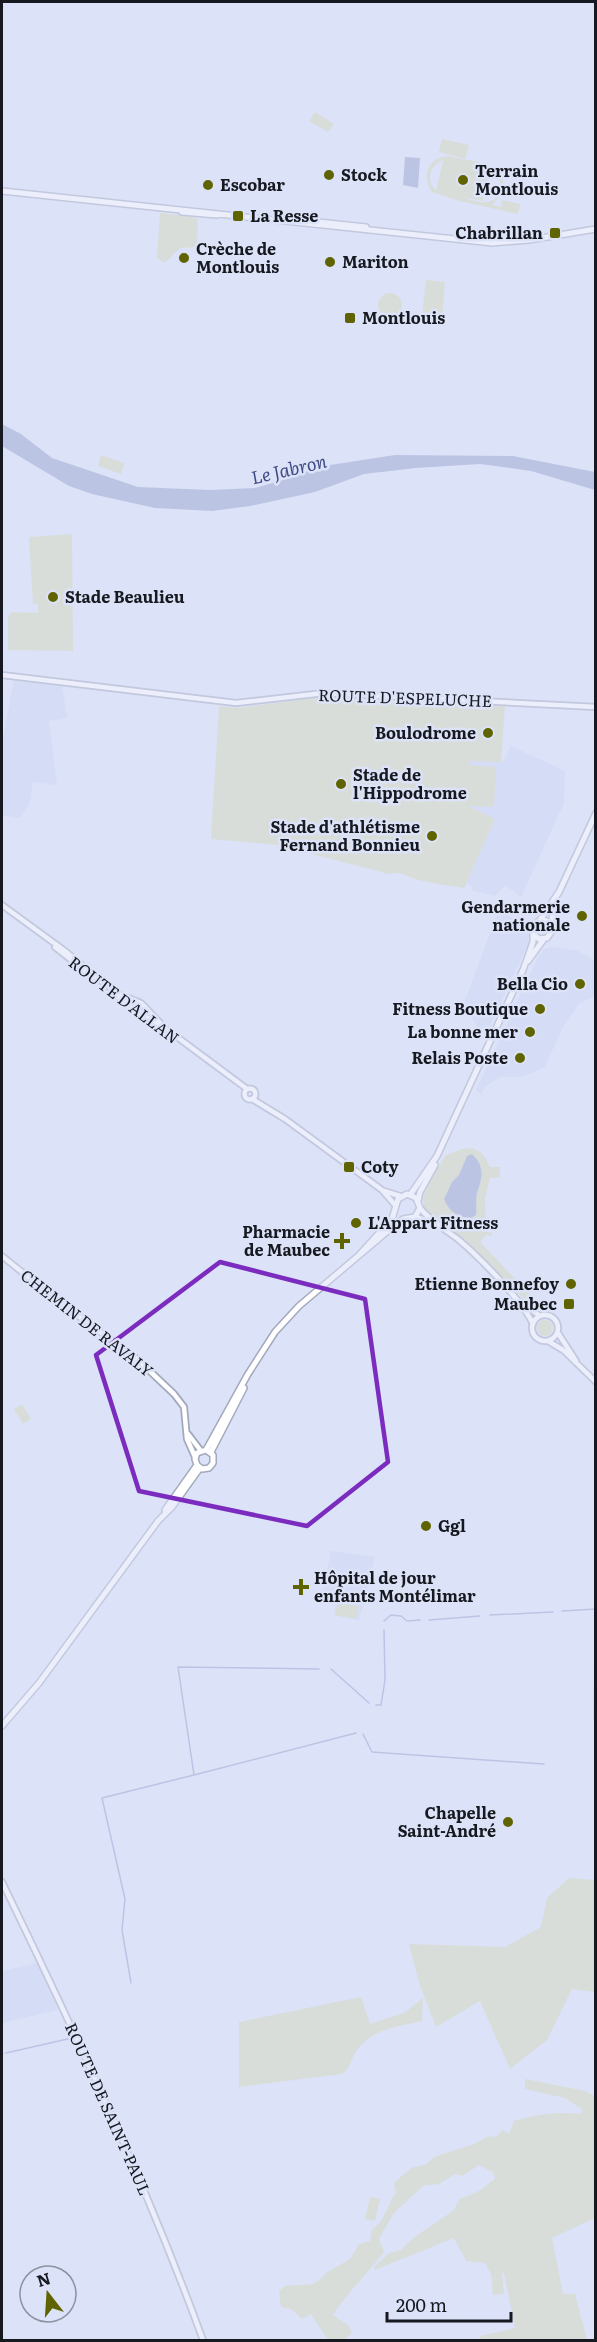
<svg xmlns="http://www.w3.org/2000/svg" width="597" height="2342" viewBox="0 0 597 2342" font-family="Literata,serif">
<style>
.built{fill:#cdd5f1}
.green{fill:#d4d8b4;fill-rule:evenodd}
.water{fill:#95a1cd}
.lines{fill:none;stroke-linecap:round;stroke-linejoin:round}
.stream{stroke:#95a1cd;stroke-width:1.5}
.tertiary-casing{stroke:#a3a9bd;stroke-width:8}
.secondary-casing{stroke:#a3a9bd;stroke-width:8}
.tertiary{stroke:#fff;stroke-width:4.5}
.secondary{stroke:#fff;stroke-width:5}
.marked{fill:none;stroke:#7b2cbf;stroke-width:4.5;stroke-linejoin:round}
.poi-dot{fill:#606400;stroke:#dce2f7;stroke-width:2}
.labels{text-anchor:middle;stroke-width:5;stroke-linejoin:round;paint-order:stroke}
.poi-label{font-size:16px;font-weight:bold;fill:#171920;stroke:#dce2f7;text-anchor:start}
.street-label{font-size:16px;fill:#171920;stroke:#dce2f7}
.water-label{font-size:18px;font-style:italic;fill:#414d87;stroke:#dce2f7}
</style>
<rect width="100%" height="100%" fill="#dce2f7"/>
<path class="built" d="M 14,678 L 62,685 L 67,718 L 49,721 L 57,785 L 33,782 L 30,803 L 19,818 L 2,815 L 2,745 Z
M 511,746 L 565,771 L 564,803 L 521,897 L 505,885 L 495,896 L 471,890 L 472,886 L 466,883 L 495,819 L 466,806 L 469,761 L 503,762 Z
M 499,909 L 527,927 L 530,940 L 487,1033 L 480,1032 L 464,1003 Z
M 553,947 L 578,951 L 595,960 L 595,996 L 579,1004 L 563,1027 L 545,1067 L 522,1077 L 500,1077 L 485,1087 L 481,1094 L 476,1090 L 540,953 L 542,954 L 543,949 Z
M 331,1551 L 375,1557 L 359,1620 L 334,1615 L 336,1603 L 321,1600 Z
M 38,1963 L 58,2010 L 2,2023 L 2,1971 Z"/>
<path class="green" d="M 315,112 L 334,124 L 328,132 L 309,121 Z
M 442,139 L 469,145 L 465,159 L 439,152 Z
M 448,156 C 471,162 506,161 504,191 L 492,205 L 501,207 L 502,200 L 520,204 L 518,214 L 459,201 L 432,192 C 421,177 428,157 448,156 ZM 443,160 L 436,191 C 425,180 429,166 443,160 ZM 490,169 C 505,176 504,201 486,202 C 478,203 469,199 461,197 L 483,201 Z
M 160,213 L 188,216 L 198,219 L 197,247 L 180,248 L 165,263 L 157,258 Z
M 426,280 L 445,282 L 442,318 L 422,316 Z
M378 305a12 12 0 1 1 24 0a12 12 0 1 1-24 0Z
M 101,455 L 124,463 L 121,474 L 98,466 Z
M 72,534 L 73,651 L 8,650 L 8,617 L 11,612 L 38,613 L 38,604 L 33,604 L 29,537 Z
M 322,697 L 355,698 L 355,700 C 370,702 384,699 398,704 L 399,700 L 476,707 L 477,704 L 505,706 L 501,762 L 469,761 L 469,765 L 496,767 L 494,807 L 468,806 L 495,819 L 464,888 C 448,885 431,884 416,879 C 405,876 401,870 389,874 L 278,845 L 211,839 L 219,706 L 236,708 Z
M 471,1148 C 481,1150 486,1157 490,1167 L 500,1167 L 500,1177 L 490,1178 L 485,1199 L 486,1222 L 481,1231 L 492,1233 L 492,1236 L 486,1235 L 480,1242 L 547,1312 L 538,1312 L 532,1307 L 475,1250 L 424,1208 L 423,1198 L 427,1187 L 445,1156 L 462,1149 Z
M537 1328a8 8 0 1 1 16 0a8 8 0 1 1-16 0Z
M 22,1404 L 31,1419 L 23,1424 L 14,1409 Z
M 338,1601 L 359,1606 L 356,1619 L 335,1615 Z
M 595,1615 L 595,1720 L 593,1719 Z
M 569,1878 L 595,1880 L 595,1992 L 572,1989 L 547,2040 L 510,2069 L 480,2001 L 436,2027 L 419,1983 L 409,1944 L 505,1947 L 541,1927 L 547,1898 Z
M 361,1997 L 370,2024 L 404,2013 L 423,1998 L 422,2021 C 398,2027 373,2028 357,2050 C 351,2058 351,2068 342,2074 L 239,2087 L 239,2022 Z
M 525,2079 L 585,2091 L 595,2096 L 595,2218 L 552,2238 L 563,2294 L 575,2294 L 587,2340 L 481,2340 L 480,2336 L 515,2328 L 504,2273 L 502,2273 L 504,2294 L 493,2295 L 491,2274 L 485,2263 L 466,2261 L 454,2238 L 375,2270 L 374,2267 L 389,2253 L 401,2250 L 413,2238 L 453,2211 L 460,2199 L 479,2191 L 495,2179 L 494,2173 L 479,2165 L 462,2176 L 455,2174 L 439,2184 L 423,2186 L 394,2213 L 379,2239 L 384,2252 C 367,2274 348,2292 333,2315 L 349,2326 L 352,2333 L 344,2340 L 328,2340 L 311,2314 L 302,2319 L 291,2309 L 281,2307 L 279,2291 L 285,2286 L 312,2284 L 320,2280 L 326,2273 L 350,2259 L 359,2244 L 370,2241 L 372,2229 C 385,2222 387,2204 396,2193 L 394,2183 L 411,2168 L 427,2164 L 434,2157 L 474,2144 L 489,2136 L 495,2137 L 503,2130 L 509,2134 L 514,2121 C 535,2115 557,2111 580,2114 L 583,2110 L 565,2098 L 525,2089 Z
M 370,2197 L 380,2199 L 375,2221 L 365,2219 Z"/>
<path class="water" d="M 405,157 L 420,158 L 418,188 L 403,185 Z
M 2,424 L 21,434 L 52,458 L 138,487 L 210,490 L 255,488 L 290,478 L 317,467 L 395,455 L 513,456 L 595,472 L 595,490 L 531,471 L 480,464 L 416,468 L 364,474 L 315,492 L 250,506 L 212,511 L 155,508 L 92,494 L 69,486 L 2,446 Z
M 472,1154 C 484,1165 483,1176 478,1190 C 475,1196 477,1207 476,1215 L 471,1218 C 458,1217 449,1212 444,1199 L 452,1182 L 459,1175 L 467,1156 Z"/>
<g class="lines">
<path class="stream" d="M 562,1611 L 596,1609
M 490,1615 L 553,1612
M 429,1620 L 480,1616
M 384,1621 L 391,1615 L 401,1616 L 407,1621 L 420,1620
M 331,1669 L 369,1703
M 376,1705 L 381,1705 L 385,1680 L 384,1630
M 363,1734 L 372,1752 L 544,1764
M 194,1775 L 356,1733
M 131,1983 L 122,1930 L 125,1899 L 102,1798 L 194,1775 L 178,1667 L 319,1669
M 6,2053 L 72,2038
M 2,2054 L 3,2054"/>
<defs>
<path id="tertiary" d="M 2,675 L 236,703 L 324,693 L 596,707
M 2,905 L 65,951 L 106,985 L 121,995 L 141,1003 L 165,1028 L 247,1089
M 55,947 L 93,977
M 116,995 L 163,1029
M244.5 1094a5.5 5.5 0 1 1 11 0a5.5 5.5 0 1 1-11 0Z
M 252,1099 L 285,1119 L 382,1190 L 395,1205
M 384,1191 L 400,1196
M 420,1208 C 431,1222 445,1229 459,1240 C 480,1258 522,1300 533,1324
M 415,1217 L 433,1222
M 2,1256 L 58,1301 L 137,1359 L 174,1394 L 184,1407 L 187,1439 L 195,1457
M 521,1302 L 540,1316
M532 1328a13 13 0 1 1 26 0a13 13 0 1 1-26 0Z
M 558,1333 L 576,1361
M 548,1341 L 563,1350 L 596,1382
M 188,1434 L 201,1451
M 2,1882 C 75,2032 146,2184 203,2340"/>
<path id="secondary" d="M 2,191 L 493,243
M 182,212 L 217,215
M 289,219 L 366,227
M 490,243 L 529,240 L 596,229
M 540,920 L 559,892 L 596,813
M 551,925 L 555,902
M 528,961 L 544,939
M 410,1195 L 437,1156 L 523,970 L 533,942 L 533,926 L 540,920 C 547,920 552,923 552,931 L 547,938 L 539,939 L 533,934
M 418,1201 L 420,1192 L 435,1165
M 206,1450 L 248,1374 L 275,1332 L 299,1306 L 396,1224 L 403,1219 L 415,1217 L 420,1208 L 416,1198 L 407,1194 L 398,1199 L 392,1219 L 360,1254
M 211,1452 L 244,1388
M 165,1510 L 197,1465 L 195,1459 L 197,1453 L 206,1450 L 213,1455 L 213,1463 L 209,1468 L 202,1469 L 197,1465
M 2,1726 L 39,1683 L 158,1521 L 172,1507 L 200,1468"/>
</defs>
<use href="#tertiary" class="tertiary-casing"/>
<use href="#secondary" class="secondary-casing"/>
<use href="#tertiary" class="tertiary"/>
<use href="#secondary" class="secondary"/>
</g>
<path d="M0 0H597V2342H0ZM 220,1262 L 365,1299 L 388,1462 L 307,1526 L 139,1491 L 96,1355 Z" fill="#dce2f7" fill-opacity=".55" fill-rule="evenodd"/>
<path class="marked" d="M 220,1262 L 365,1299 L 388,1462 L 307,1526 L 139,1491 L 96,1355 Z"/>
<g class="poi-dot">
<circle cx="329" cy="175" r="6"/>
<circle cx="463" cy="180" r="6"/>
<circle cx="208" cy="185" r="6"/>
<rect x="232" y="210" width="12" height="12" rx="3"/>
<rect x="549" y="227" width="12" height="12" rx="3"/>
<circle cx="184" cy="258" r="6"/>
<circle cx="330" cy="262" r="6"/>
<rect x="344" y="312" width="12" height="12" rx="3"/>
<circle cx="53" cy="597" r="6"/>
<circle cx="488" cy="733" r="6"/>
<circle cx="341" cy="784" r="6"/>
<circle cx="432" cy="836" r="6"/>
<circle cx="582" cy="916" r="6"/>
<circle cx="580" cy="984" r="6"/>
<circle cx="540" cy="1009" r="6"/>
<circle cx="530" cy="1032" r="6"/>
<circle cx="520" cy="1058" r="6"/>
<rect x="343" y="1161" width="12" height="12" rx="3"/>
<circle cx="356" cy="1223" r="6"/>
<path d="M339 1232h6v6h6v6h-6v6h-6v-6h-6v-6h6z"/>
<circle cx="571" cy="1284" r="6"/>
<rect x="563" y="1298" width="12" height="12" rx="3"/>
<circle cx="426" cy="1526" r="6"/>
<path d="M298 1578h6v6h6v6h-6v6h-6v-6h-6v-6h6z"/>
<circle cx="508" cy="1822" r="6"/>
</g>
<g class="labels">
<g class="poi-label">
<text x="475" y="177">Terrain<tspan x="475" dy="18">Montlouis</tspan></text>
<text x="341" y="181">Stock</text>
<text x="220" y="191">Escobar</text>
<text x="250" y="222">La Resse</text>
<text x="543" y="239" text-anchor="end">Chabrillan</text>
<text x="196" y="255">Crèche de<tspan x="196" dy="18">Montlouis</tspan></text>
<text x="342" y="268">Mariton</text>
<text x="362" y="324">Montlouis</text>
<text x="65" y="603">Stade Beaulieu</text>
<text x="476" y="739" text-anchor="end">Boulodrome</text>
<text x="353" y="781">Stade de<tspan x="353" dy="18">l'Hippodrome</tspan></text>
<text x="420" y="833" text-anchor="end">Stade d'athlétisme<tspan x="420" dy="18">Fernand Bonnieu</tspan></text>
<text x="570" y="913" text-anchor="end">Gendarmerie<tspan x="570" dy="18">nationale</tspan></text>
<text x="568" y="990" text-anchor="end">Bella Cio</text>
<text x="528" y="1015" text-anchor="end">Fitness Boutique</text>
<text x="518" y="1038" text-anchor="end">La bonne mer</text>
<text x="508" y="1064" text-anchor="end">Relais Poste</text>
<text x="361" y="1173">Coty</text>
<text x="368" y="1229">L'Appart Fitness</text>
<text x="330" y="1238" text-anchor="end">Pharmacie<tspan x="330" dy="18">de Maubec</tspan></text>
<text x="559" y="1290" text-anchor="end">Etienne Bonnefoy</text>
<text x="557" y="1310" text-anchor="end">Maubec</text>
<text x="438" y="1532">Ggl</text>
<text x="314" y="1584">Hôpital de jour<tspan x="314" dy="18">enfants Montélimar</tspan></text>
<text x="496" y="1819" text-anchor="end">Chapelle<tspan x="496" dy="18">Saint-André</tspan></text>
</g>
<g class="street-label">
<text transform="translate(405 698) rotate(2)" y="6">ROUTE D'ESPELUCHE</text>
<text transform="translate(124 1000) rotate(37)" y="6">ROUTE D'ALLAN</text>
<text transform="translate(87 1323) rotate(38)" y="6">CHEMIN DE RAVALY</text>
<text transform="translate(108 2109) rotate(66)" y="6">ROUTE DE SAINT-PAUL</text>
</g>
<g class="water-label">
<text transform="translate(289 470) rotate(-13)" y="6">Le Jabron</text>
</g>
</g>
<rect width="597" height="2342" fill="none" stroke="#171920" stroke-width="6"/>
<g transform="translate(48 2294) rotate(343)"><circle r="28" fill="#dce2f7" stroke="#8d92a1" stroke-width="1.5"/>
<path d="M0-4.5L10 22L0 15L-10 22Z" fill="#606400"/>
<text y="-9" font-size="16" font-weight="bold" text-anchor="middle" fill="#171920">N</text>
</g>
<path d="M387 2312v9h124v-9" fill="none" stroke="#171920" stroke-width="3"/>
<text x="396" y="2312" font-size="18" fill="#171920" stroke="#dce2f7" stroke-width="4.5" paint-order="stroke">200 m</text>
</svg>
